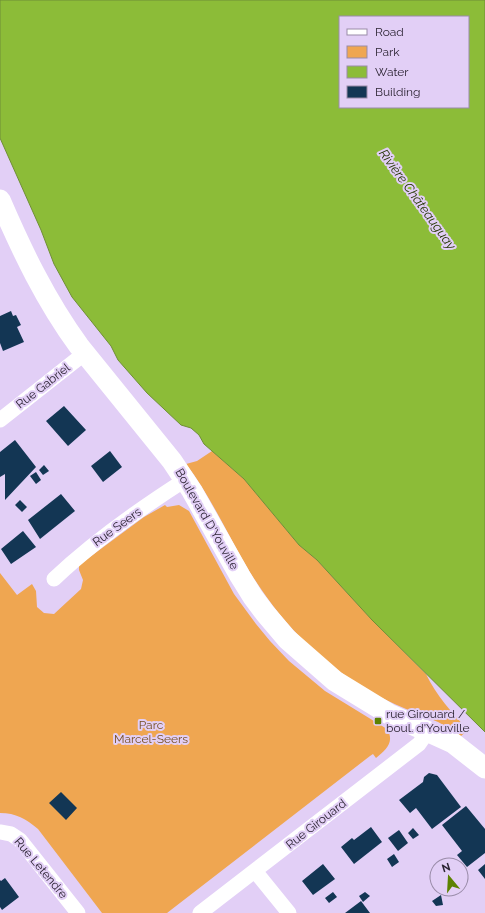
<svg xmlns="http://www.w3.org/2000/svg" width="485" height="913" viewBox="0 0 485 913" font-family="Raleway,sans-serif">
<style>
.green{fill:#efa651}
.water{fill:#8cbc38;stroke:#6f8e36;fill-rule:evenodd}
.building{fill:#133654}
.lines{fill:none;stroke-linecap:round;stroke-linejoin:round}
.street{stroke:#fff;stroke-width:15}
.secondary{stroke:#fff;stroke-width:21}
.poi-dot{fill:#5c8201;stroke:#e2cff6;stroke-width:1.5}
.labels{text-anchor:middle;stroke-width:4;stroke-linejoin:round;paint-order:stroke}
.street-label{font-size:12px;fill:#2c2433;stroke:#e2cff6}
.poi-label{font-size:12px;fill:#2c2433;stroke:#e2cff6;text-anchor:start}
.park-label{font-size:12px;fill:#744e22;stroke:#e2cff6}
.water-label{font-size:13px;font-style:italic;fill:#233500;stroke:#e2cff6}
</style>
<rect width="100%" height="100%" fill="#e2cff6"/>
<path class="green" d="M 212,451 L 244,479 L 299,545 L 317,560 L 372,620 L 426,674 C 436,695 452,713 468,730 L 461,736 C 453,731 446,726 438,722 C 419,714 400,707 382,698 C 334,673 291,634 261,589 C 233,549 216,503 186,464 L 197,461 Z
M 165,505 L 167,507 L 179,505 L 189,511 L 234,594 L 256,624 L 270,641 L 289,661 L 325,691 L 387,729 C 395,742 386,750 376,758 L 373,754 L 370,756 L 167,913 L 102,913 L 38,829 C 26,819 16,813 0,813 L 0,573 L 17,595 L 32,584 L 36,591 L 37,607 L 44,613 L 54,614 L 81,589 L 83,580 L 79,570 L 79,565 L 144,517 Z"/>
<path class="water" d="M 0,0 L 485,0 L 485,732 L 372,620 L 317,560 L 299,545 L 244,479 L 204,444 L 199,435 L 191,428 L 181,425 L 147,393 L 118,360 L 111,346 L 72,297 L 54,264 L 41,230 L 0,138 ZM 340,17 L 468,17 L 468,107 L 340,107 Z"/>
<path class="building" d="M 11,311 L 13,316 L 16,315 L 21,325 L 17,327 L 24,342 L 3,351 L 0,343 L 0,316 Z
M 64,406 L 86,430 L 68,446 L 46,421 Z
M 15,440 L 36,467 L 5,500 L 5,474 L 0,477 L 0,452 Z
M 110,451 L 122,467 L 103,482 L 91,466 Z
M 44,465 L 49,471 L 43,475 L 39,470 Z
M 36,472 L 41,480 L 36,484 L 30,476 Z
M 61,494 L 75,511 L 40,539 L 28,520 Z
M 20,500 L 27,507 L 22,512 L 15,505 Z
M 23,531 L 36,547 L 11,564 L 1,549 Z
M 429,773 L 437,775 L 461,807 L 432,829 L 416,808 L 410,813 L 399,800 L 423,782 L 424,777 Z
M 61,792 L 77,808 L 66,820 L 49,803 Z
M 466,806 L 485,829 L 485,853 L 467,867 L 457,855 L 462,851 L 442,825 Z
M 371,827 L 382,842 L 354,864 L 341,847 L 352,838 L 354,840 Z
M 413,828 L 419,835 L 413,839 L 408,833 Z
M 399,830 L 408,843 L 398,851 L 388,838 Z
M 394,854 L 399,862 L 392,867 L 387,859 Z
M 323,864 L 335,879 L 313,895 L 302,881 Z
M 485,864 L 485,879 L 478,870 Z
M 5,878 L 19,897 L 2,910 L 0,907 L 0,880 L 1,881 Z
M 333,892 L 337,897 L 329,903 L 325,898 Z
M 365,892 L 370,896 L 363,902 L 359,896 Z
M 441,895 L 443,905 L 436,906 L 432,901 Z
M 361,901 L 370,913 L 345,913 Z"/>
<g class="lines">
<path class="street" d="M 0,420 L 85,353
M 54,579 C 94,541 138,510 185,480
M 0,832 L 11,834 L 20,840 L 78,913
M 255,871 L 289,913
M 200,913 L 419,744 L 428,731"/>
<path class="secondary" d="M 0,200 C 22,251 46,301 79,346 L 172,461 L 192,491 L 240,576 L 253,597 L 265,613 L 287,639 L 335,681 L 389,714 L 453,743 L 485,768"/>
</g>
<rect class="poi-dot" x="374" y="717" width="8" height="8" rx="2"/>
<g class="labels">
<g class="street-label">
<text transform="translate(43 386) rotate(-38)" y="4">Rue Gabriel</text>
<text transform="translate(207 519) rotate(60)" y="4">Boulevard D'Youville</text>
<text transform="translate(117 527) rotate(-36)" y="4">Rue Seers</text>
<text transform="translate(316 824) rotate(-38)" y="4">Rue Girouard</text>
<text transform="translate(41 868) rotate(50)" y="4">Rue Letendre</text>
</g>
<g class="poi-label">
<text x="386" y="718">rue Girouard /<tspan x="386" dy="14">boul. d'Youville</tspan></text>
</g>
<g class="park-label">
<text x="151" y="729">Parc<tspan x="151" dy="14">Marcel-Seers</tspan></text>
</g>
<g class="water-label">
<text transform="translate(418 199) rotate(54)" y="5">Rivière Châteauguay</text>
</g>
</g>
<rect x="339" y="16" width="130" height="92" fill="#e2cff6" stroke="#998ba8"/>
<rect x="347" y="29" width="20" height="6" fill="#ffffff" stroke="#998ba8"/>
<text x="375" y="36" font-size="12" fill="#2c2433">Road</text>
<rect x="347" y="46" width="20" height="12" fill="#efa651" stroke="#998ba8"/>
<text x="375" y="56" font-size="12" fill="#2c2433">Park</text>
<rect x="347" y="66" width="20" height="12" fill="#8cbc38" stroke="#998ba8"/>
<text x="375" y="76" font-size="12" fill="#2c2433">Water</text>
<rect x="347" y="86" width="20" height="12" fill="#133654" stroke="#998ba8"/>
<text x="375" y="96" font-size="12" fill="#2c2433">Building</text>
<g transform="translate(449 877) rotate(342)"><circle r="19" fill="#e2cff6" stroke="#998ba8"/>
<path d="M0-3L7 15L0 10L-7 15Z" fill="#5c8201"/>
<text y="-6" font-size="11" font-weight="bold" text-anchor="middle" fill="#2c2433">N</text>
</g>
</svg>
